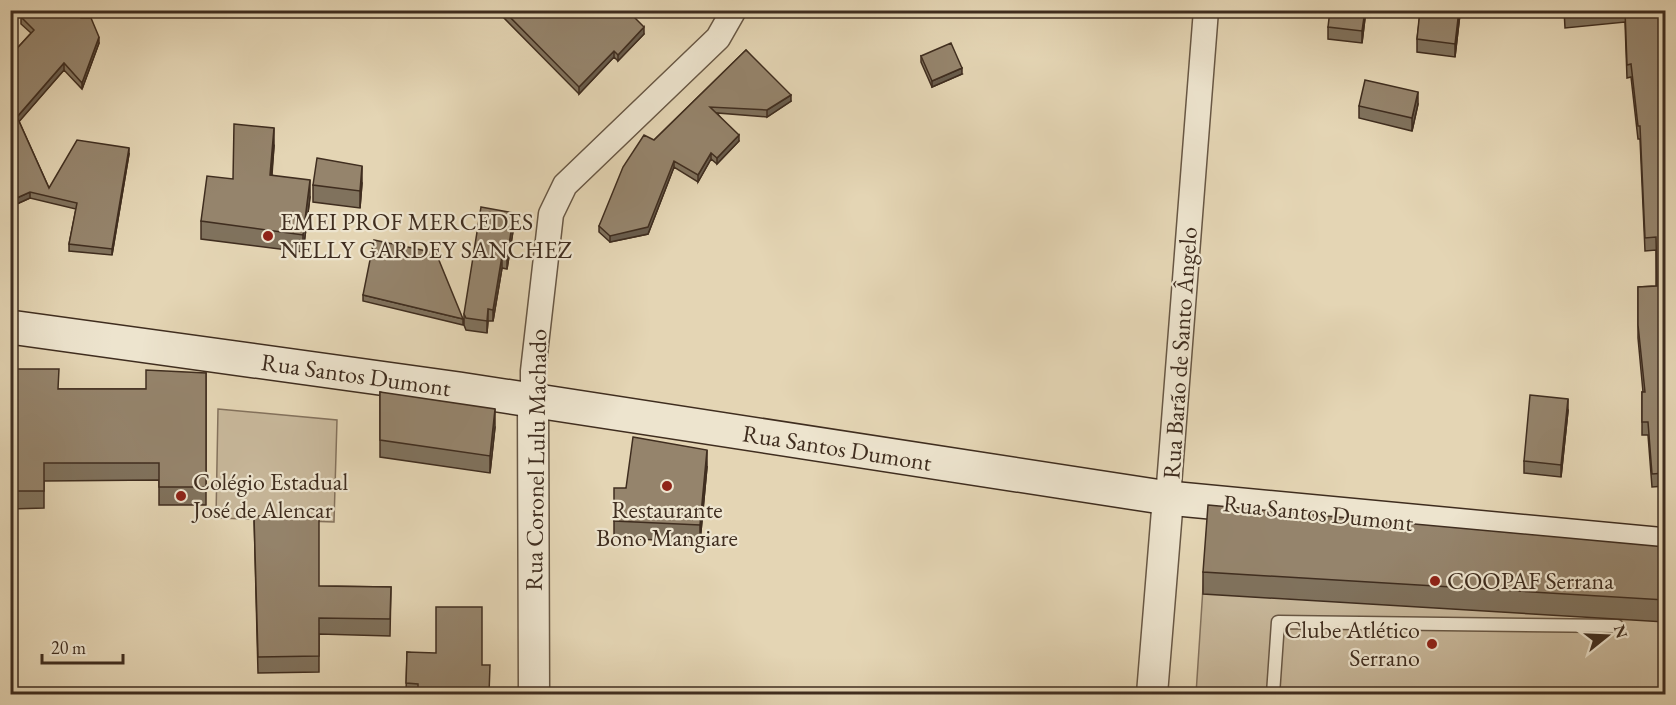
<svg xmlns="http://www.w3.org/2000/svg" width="1676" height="705" viewBox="0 0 1676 705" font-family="'EB Garamond',serif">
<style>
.green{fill:#c8b89b;stroke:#84725d;stroke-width:1.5}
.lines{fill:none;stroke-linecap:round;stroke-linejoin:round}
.service-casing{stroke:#685744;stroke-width:15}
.minor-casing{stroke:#685744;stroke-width:27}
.tertiary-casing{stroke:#685744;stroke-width:33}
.secondary-casing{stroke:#3f2d1f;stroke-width:36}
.service{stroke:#ede4ce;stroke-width:12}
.minor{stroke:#ede4ce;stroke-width:24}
.tertiary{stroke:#ede4ce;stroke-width:30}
.secondary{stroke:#ede4ce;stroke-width:33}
.wall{fill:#80725d;stroke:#3f2d1f;stroke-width:1.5}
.shaded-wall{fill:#685c4c;stroke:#3f2d1f;stroke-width:1.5}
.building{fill:#95846c;stroke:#3f2d1f;stroke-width:1.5}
.poi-dot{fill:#8f2418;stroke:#ede4ce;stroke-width:2}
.labels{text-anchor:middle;stroke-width:4.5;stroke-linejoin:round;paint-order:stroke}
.poi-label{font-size:24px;fill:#3f2d1f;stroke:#ede4ce;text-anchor:start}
.street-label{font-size:24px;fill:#3f2d1f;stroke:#ede4ce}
</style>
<rect width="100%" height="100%" fill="#e4d5b4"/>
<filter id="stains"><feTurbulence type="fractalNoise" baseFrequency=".00333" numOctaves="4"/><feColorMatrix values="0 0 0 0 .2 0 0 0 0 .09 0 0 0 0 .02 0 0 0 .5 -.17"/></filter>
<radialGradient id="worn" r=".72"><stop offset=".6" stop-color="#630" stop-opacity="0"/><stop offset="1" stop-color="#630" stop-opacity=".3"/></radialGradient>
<path class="green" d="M 218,409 L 337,420 L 334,522 L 216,518 Z
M 1207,527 L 1665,569 L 1665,694 L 1196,694 Z"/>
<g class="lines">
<defs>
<path id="service" d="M 1273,694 L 1278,622 L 1617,626"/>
<path id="minor" d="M 533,401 L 533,371 L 551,214 L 565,185 L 718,38 L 734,10
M 1168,498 L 1206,10"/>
<path id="tertiary" d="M 533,401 L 534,694
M 1152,694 L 1168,498"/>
<path id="secondary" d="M 10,327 L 459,389 L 1168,498 L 1666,545"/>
</defs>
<use href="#service" class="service-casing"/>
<use href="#minor" class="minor-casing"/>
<use href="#tertiary" class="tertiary-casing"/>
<use href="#secondary" class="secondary-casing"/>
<use href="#service" class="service"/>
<use href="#minor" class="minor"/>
<use href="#tertiary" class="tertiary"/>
<use href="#secondary" class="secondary"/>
</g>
<path class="wall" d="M 499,10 L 627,10 L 644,34 L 618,61 L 614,57 L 579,94 L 499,13 Z
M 1366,10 L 1362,43 L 1328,39 L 1328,27 Z
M 1378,10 L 1487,10 L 1487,15 L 1460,14 L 1455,57 L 1417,52 L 1417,39 L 1420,15 Z
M 1564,10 L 1665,10 L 1665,486 L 1652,487 L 1648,435 L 1642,435 L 1642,392 L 1643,392 L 1638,338 L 1638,287 L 1656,286 L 1656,250 L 1645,251 L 1640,139 L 1638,139 L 1631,77 L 1627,78 L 1625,22 L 1565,28 Z
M 21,17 L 99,43 L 82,89 L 64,70 L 19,121 L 49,188 L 129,154 L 112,255 L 69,251 L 69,244 L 76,209 L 30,198 L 10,207 L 10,56 L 31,33 L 21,24 Z
M 746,50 L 791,101 L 767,117 L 717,113 L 739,141 L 717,164 L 711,159 L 698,182 L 674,167 L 648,234 L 610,242 L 599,232 L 599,226 L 654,140 Z
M 921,56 L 962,74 L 932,87 L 921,62 Z
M 1418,104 L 1412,131 L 1359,118 L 1359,106 Z
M 274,146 L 272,175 L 310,197 L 303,252 L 201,239 L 201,221 L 233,179 Z
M 362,183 L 360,208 L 313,202 L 313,185 Z
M 514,225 L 507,269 L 502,268 L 493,321 L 488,321 L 487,333 L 466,330 L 464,325 L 464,314 Z
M 363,295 L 463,319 L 463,325 L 363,301 Z
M 10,369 L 59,389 L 146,389 L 206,373 L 206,505 L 159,505 L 159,480 L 44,481 L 44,508 L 10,509 Z
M 380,392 L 495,427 L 490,473 L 380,457 Z
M 1568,411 L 1561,477 L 1524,473 L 1524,461 Z
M 707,467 L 700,542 L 614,538 L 614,521 L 626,488 Z
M 254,516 L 319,586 L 391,587 L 390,636 L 319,634 L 319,672 L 258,673 Z
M 1665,547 L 1665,622 L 1203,594 L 1203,572 Z
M 407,652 L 482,665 L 489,694 L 406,694 Z"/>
<path class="shaded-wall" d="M 1365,10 L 1366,10 L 1362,43 L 1362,31 Z
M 1459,10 L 1460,10 L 1460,14 L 1455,57 L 1455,44 Z
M 644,27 L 644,34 L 618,61 L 618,55 Z
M 99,37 L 99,43 L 82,89 L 82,83 Z
M 614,51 L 614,57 L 579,94 L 579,87 Z
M 64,63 L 64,70 L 17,124 L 17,117 Z
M 962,68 L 962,74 L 932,87 L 932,81 Z
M 1418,92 L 1418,104 L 1412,131 L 1412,118 Z
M 791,95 L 791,101 L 767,117 L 767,110 Z
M 274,128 L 274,146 L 270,192 L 270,175 Z
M 739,135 L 739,141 L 717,164 L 717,158 Z
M 129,148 L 129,154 L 112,255 L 112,249 Z
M 711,153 L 711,159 L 698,182 L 698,175 Z
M 674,161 L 674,167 L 648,234 L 610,242 L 610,236 Z
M 362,166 L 362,183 L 360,208 L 360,191 Z
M 310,180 L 310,197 L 303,252 L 303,235 Z
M 30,192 L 30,198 L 10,207 L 10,201 Z
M 514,213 L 514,225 L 507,269 L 507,257 Z
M 502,256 L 502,268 L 493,321 L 493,310 Z
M 488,309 L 488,321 L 487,333 L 487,321 Z
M 1568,399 L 1568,411 L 1561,477 L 1561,465 Z
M 495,409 L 495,427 L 490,473 L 490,456 Z
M 707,450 L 707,467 L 700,542 L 700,525 Z"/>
<path class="building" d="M 29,10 L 71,10 L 81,18 L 91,18 L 99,37 L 82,83 L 64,63 L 17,117 L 49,188 L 77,140 L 129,148 L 112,249 L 69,244 L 77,203 L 30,192 L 10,201 L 10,56 L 34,30 L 21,17 Z
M 503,10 L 627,10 L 644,27 L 618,55 L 614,51 L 579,87 Z
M 1330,10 L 1365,10 L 1362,31 L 1328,27 Z
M 1420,10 L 1459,10 L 1455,44 L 1417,39 Z
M 1565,10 L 1609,10 L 1565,15 Z
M 1625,10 L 1665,10 L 1665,473 L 1652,474 L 1648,422 L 1642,422 L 1642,392 L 1645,392 L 1638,325 L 1638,287 L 1657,286 L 1656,237 L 1645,238 L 1640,126 L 1638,126 L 1631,64 L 1627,65 Z
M 951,43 L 962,68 L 932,81 L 921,56 Z
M 746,50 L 791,95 L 767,110 L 710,107 L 739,135 L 717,158 L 711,153 L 698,175 L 674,161 L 648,227 L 610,236 L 599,226 L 623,167 L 644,135 L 654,140 Z
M 1365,80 L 1418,92 L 1412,118 L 1359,106 Z
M 234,124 L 274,128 L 270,175 L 310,180 L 303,235 L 201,221 L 207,176 L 233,179 Z
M 317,158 L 362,166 L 360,191 L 313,185 Z
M 481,207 L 514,213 L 507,257 L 502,256 L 493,310 L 488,309 L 487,321 L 466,318 L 464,314 Z
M 374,240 L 436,253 L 463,319 L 363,295 Z
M 10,369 L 59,369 L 58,389 L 146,389 L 146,370 L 206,373 L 206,487 L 159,487 L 159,463 L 44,463 L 44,491 L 10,491 Z
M 380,392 L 495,409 L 490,456 L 380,440 Z
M 1530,395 L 1568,399 L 1561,465 L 1524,461 Z
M 633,437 L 707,450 L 700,525 L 614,521 L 614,488 L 626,488 Z
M 1208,505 L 1665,547 L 1665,600 L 1203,572 Z
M 254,516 L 319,516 L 319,586 L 391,587 L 390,619 L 319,618 L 319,656 L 258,657 Z
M 436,607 L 482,607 L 482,665 L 490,665 L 489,694 L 418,694 L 418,684 L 406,683 L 407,652 L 436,653 Z"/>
<g class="poi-dot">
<circle cx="268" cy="236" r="6"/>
<circle cx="667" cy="486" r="6"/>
<circle cx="181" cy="496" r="6"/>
<circle cx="1435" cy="581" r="6"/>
<circle cx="1432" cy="644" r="6"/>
</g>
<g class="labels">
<g class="poi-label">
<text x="280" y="230">EMEI PROF MERCEDES<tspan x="280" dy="28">NELLY GARDEY SANCHEZ</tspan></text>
<text x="193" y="490">Colégio Estadual<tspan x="193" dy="28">José de Alencar</tspan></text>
<text x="667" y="518" text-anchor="middle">Restaurante<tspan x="667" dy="28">Bono Mangiare</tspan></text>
<text x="1447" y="589">COOPAF Serrana</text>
<text x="1420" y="638" text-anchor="end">Clube Atlético<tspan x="1420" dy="28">Serrano</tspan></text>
</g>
<g class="street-label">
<text transform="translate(1180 353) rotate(-86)" y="8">Rua Barão de Santo Ângelo</text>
<text transform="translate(356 375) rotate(8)" y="8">Rua Santos Dumont</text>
<text transform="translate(837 448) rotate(9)" y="8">Rua Santos Dumont</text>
<text transform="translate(536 460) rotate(-89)" y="8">Rua Coronel Lulu Machado</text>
<text transform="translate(1318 513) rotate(6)" y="8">Rua Santos Dumont</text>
</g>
</g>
<rect width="1676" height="705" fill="none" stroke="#e4d5b4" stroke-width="36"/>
<rect x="12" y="12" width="1652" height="681" fill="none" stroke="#3f2d1f" stroke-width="3"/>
<rect x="18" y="18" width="1640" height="669" fill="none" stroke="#3f2d1f" stroke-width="1.5"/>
<g transform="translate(1607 636) rotate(72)" stroke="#ede4ce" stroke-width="4.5" paint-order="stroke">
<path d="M0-4.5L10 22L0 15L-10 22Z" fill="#3f2d1f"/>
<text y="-9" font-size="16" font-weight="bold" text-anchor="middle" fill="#3f2d1f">N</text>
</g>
<path d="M42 654v9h81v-9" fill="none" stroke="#3f2d1f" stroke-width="3"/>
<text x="51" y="654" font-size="18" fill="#3f2d1f" stroke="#ede4ce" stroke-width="4.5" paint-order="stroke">20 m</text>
<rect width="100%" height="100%" filter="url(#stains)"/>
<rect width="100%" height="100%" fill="url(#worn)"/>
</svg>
